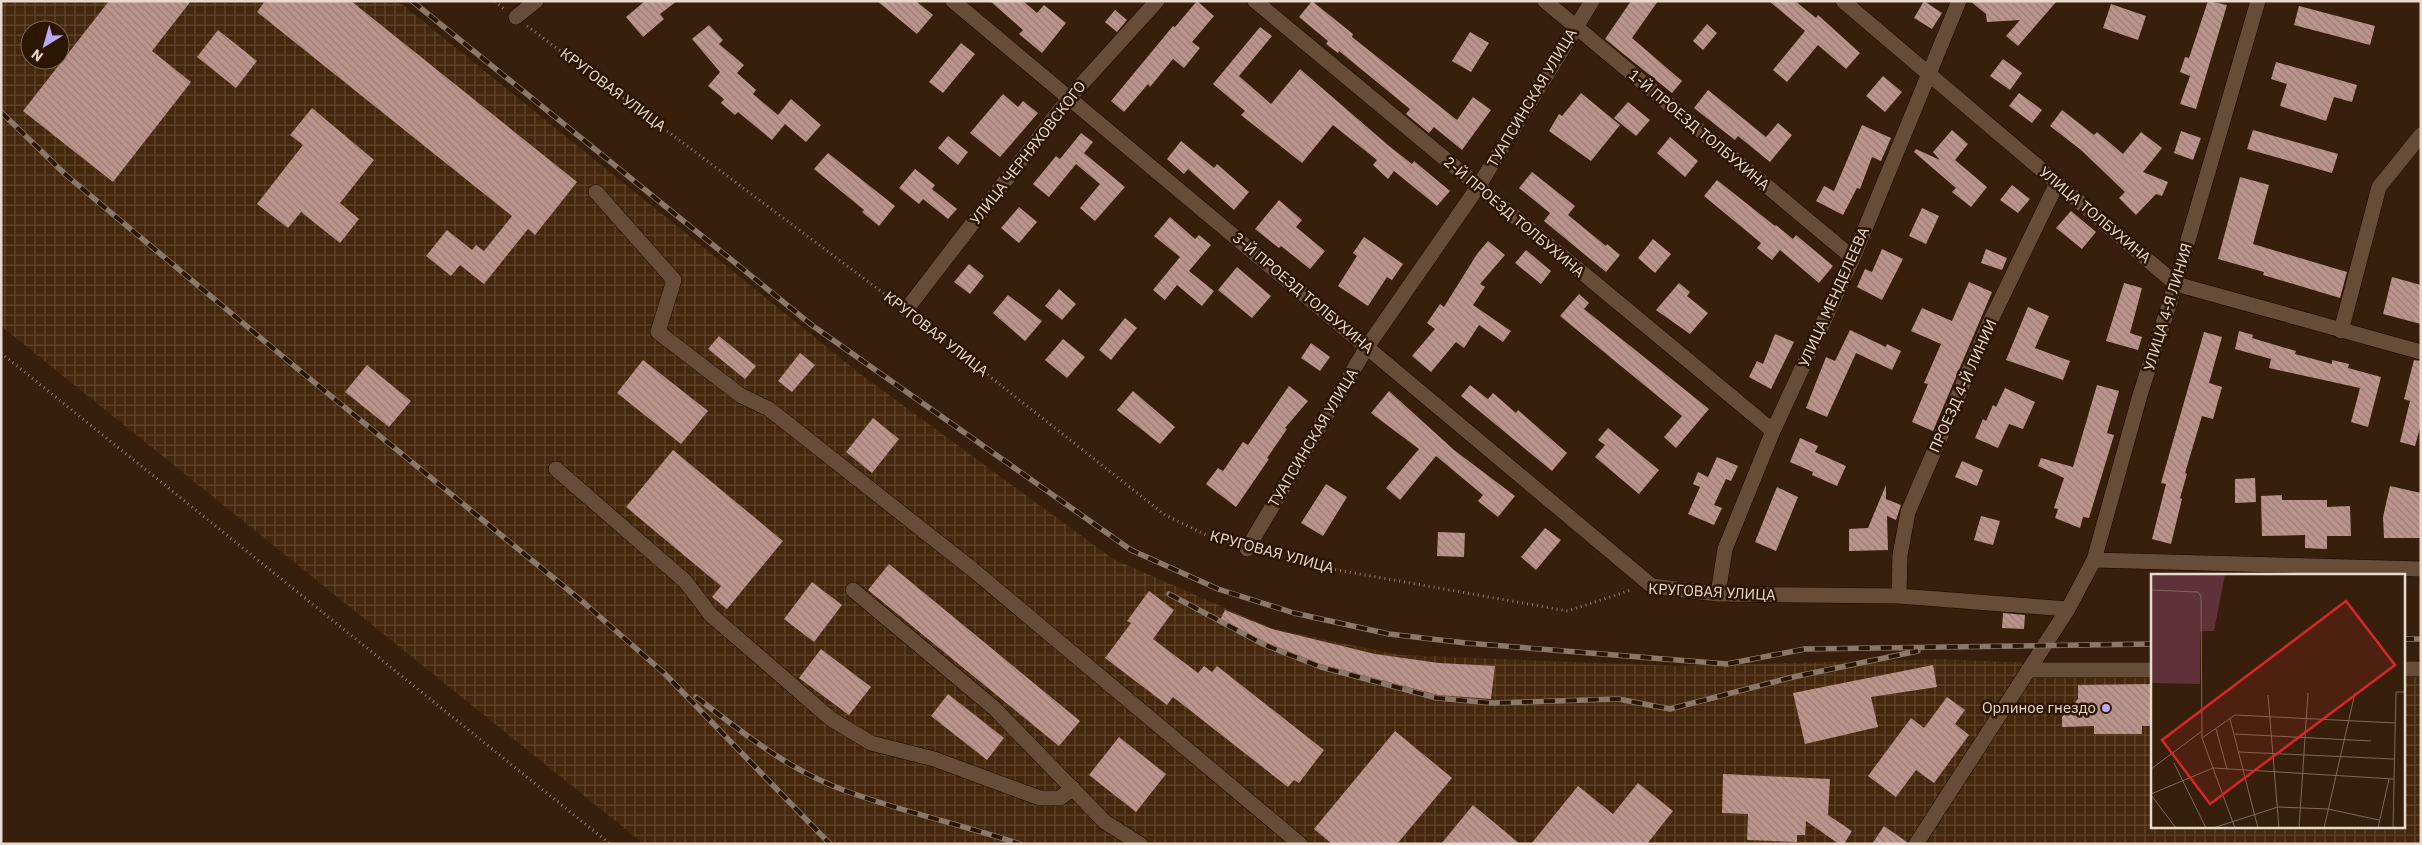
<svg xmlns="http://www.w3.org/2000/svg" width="2422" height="845" viewBox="0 0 2422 845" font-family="'IBM Plex Sans',sans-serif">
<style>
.industrial{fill:url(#industrial-grid);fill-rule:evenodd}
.building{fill:url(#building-back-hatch)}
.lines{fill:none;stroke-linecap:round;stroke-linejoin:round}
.minor-casing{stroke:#1d0800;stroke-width:16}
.path{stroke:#948071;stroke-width:3;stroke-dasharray:1 4;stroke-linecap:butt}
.minor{stroke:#674d37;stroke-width:15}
.rail-casing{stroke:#8c7868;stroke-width:5.5}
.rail{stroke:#2c1602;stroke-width:4;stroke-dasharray:11;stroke-linecap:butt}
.poi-dot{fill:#baaaf7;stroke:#2c1602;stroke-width:2}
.labels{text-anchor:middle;stroke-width:5;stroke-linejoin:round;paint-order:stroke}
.street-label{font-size:15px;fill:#eadace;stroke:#2c1602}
.poi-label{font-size:15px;fill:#eadace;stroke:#2c1602;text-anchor:end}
.inset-road{fill:none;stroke:#7f6a59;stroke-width:1}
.view{fill:#d62828;fill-opacity:0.15;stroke:#d62828;stroke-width:2.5}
.inset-edge{fill:none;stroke:#eadace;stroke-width:2.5}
</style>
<defs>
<pattern id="industrial-grid" width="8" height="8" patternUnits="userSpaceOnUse" patternTransform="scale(1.25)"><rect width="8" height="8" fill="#44270c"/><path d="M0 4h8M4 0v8" fill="none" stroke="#5f462e"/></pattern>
<pattern id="building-back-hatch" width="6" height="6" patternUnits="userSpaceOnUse" patternTransform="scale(1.25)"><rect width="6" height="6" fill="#bb958c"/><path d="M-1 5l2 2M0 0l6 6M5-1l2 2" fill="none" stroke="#987c75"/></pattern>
</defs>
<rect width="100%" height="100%" fill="#371f0b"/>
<path class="industrial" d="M 1,1 L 398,1 L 859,373 L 1113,559 L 1274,629 L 1400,655 L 1678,666 L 1941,659 L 2009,662 L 2152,662 L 2152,826 L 2403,826 L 2403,661 L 2421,661 L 2421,844 L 644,844 L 1,326 ZM 30,30 L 60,30 L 60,60 L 30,60 Z"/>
<path class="building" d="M 109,1 L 191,1 L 152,51 L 191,82 L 113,182 L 23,111 Z
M 265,1 L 351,1 L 577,182 L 535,235 L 528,229 L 484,284 L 460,265 L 451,276 L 426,256 L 447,230 L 472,250 L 476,245 L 484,251 L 512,216 L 257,12 Z
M 645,1 L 677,1 L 660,14 L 664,19 L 643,37 L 626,17 Z
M 877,1 L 916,1 L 933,15 L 917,34 Z
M 990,1 L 1023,1 L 1037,13 L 1044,5 L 1066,23 L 1042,53 L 1019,34 L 1023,30 Z
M 1197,1 L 1214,16 L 1192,42 L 1200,48 L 1184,68 L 1173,59 L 1150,87 L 1148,84 L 1124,112 L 1111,101 L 1173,26 L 1175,27 Z
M 1312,1 L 1353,34 L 1352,37 L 1457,120 L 1473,97 L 1491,110 L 1462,150 L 1434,127 L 1429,133 L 1406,114 L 1410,109 L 1339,51 L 1338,53 L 1326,44 L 1328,41 L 1299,17 Z
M 1631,1 L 1658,1 L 1632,38 L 1682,81 L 1672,93 L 1605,39 Z
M 1769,1 L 1795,1 L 1816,18 L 1818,15 L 1860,53 L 1846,69 L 1818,45 L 1787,82 L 1773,70 L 1805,31 Z
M 1924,1 L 1942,13 L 1932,29 L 1914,18 Z
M 1970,1 L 2057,1 L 2018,46 L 2006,36 L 2020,20 L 1987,22 L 1986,14 Z
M 2208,1 L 2227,5 L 2196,109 L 2180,104 L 2190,76 L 2180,72 L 2185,57 L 2189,58 Z
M 2111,4 L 2146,16 L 2138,40 L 2103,28 Z
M 2299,6 L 2375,26 L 2370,45 L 2294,25 Z
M 1115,10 L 1127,20 L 1117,32 L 1105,22 Z
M 1707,24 L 1717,33 L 1703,50 L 1693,41 Z
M 709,25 L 723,40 L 719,44 L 744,65 L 737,73 L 756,90 L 753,94 L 778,115 L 791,99 L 821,125 L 806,142 L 785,124 L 772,140 L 738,112 L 735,115 L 721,103 L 724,99 L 708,86 L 720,72 L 692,39 Z
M 1260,27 L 1272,36 L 1239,76 L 1271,104 L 1300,69 L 1389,146 L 1412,164 L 1414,161 L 1450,191 L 1437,206 L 1394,171 L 1388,179 L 1373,165 L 1377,160 L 1333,125 L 1302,163 L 1241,115 L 1245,111 L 1213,84 Z
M 218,30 L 257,61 L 236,88 L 197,57 Z
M 1470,32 L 1489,43 L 1471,72 L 1452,61 Z
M 961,43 L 975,54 L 943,93 L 929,82 Z
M 2003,59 L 2022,73 L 2010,90 L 1990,76 Z
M 2276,62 L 2357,85 L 2352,102 L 2334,97 L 2326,121 L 2280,106 L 2287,84 L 2271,79 Z
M 1883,76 L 1902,92 L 1885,112 L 1866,96 Z
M 1708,90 L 1766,137 L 1778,123 L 1792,135 L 1770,162 L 1738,136 L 1735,140 L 1694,108 Z
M 1581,93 L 1620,125 L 1591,161 L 1549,131 L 1559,114 L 1562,116 Z
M 2019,93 L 2042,110 L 2032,123 L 2009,106 Z
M 1003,94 L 1018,107 L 1023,101 L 1038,113 L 1000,157 L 970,133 Z
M 1628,102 L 1650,120 L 1636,136 L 1614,118 Z
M 312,108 L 374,160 L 340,203 L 359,219 L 340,243 L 301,212 L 288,228 L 257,204 L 303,145 L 290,135 Z
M 2062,110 L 2094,135 L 2097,132 L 2123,154 L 2141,132 L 2162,148 L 2143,172 L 2168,182 L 2162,196 L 2156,194 L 2136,215 L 2119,198 L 2125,192 L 2081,150 L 2050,126 Z
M 1862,125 L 1891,138 L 1881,161 L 1872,157 L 1860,189 L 1857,188 L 1843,215 L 1816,201 L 1824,186 L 1834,191 Z
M 1952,130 L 1968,144 L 1955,160 L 1987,187 L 1971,207 L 1952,192 L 1956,188 L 1914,152 L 1916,149 L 1940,160 L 1933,152 Z
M 2253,130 L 2338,154 L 2332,173 L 2247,149 Z
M 2181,131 L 2201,138 L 2193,160 L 2174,153 Z
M 1081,133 L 1093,142 L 1084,153 L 1125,187 L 1095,221 L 1080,208 L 1100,184 L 1076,164 L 1049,197 L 1033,184 L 1056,156 L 1060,159 Z
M 948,136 L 968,152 L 958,165 L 938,148 Z
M 1670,137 L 1698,161 L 1685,177 L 1657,153 Z
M 1181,141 L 1214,168 L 1217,164 L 1249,192 L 1234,210 L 1188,169 L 1184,174 L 1167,159 Z
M 828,153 L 895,206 L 879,226 L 862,212 L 864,210 L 814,169 Z
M 915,169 L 935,185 L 932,189 L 957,209 L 948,219 L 923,199 L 919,204 L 899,188 Z
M 1532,172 L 1575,206 L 1568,215 L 1606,246 L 1607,244 L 1620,255 L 1606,272 L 1544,221 L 1550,213 L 1519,188 Z
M 2240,177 L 2269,185 L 2253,244 L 2347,272 L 2340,298 L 2263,275 L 2264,272 L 2218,259 Z
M 1717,180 L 1775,226 L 1776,225 L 1793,239 L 1796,235 L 1833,266 L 1819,283 L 1780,250 L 1772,260 L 1757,248 L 1761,243 L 1704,196 Z
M 2012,185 L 2030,199 L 2018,213 L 2000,200 Z
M 1279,200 L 1302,220 L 1296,227 L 1325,251 L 1310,269 L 1281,246 L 1279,248 L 1255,229 Z
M 1019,207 L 1037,222 L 1019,243 L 1001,228 Z
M 1922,208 L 1939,216 L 1926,244 L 1909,236 Z
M 2071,211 L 2096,232 L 2082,249 L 2056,228 Z
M 1170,217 L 1195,239 L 1199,235 L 1211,245 L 1189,271 L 1214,291 L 1202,306 L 1177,285 L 1165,300 L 1153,290 L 1180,257 L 1154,236 Z
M 1364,237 L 1403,264 L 1392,280 L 1387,277 L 1368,306 L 1338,286 L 1357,256 L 1353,253 Z
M 1653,239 L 1671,254 L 1655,273 L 1638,258 Z
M 1488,241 L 1505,255 L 1480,284 L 1485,287 L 1473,305 L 1511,331 L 1503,342 L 1479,325 L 1464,348 L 1456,342 L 1431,372 L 1412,356 L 1435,329 L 1427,323 L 1440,304 L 1444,307 L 1477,254 Z
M 1882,249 L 1903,259 L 1882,300 L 1857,287 L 1865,269 L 1872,272 Z
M 1986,249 L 2007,258 L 2002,270 L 1981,263 Z
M 1526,250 L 1551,271 L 1541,284 L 1515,263 Z
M 969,264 L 984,276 L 970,294 L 954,282 Z
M 1237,267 L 1271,296 L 1252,318 L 1218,290 Z
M 2392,277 L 2421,285 L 2421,324 L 2383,314 Z
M 1969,282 L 1992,292 L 1933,431 L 1912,422 L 1928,384 L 1924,383 L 1941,344 L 1911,331 L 1922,308 L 1952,321 Z
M 1679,283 L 1690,292 L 1687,296 L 1708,313 L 1690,334 L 1656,310 Z
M 2124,283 L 2142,288 L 2130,333 L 2142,337 L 2138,350 L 2106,341 Z
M 1059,289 L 1076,304 L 1062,320 L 1045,306 Z
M 1579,294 L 1589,303 L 1584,309 L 1709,409 L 1676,448 L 1664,437 L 1682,416 L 1560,316 Z
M 1008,295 L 1042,321 L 1025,341 L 993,313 Z
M 2028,307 L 2049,316 L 2035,348 L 2070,361 L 2063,380 L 2006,360 Z
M 1125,318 L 1137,328 L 1111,360 L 1099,350 Z
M 1850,330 L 1886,347 L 1887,344 L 1901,351 L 1892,370 L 1856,353 L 1827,417 L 1806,408 L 1826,357 L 1835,361 Z
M 2239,331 L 2253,335 L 2252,338 L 2296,351 L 2295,354 L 2332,364 L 2332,360 L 2349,364 L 2348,368 L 2381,377 L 2368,427 L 2351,422 L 2360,388 L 2269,368 L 2271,359 L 2235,349 Z
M 2204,332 L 2222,337 L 2209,383 L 2222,387 L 2213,419 L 2202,416 L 2185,473 L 2187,474 L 2180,498 L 2182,499 L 2171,544 L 2152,539 L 2166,484 L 2161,483 Z
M 1775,334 L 1794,342 L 1771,389 L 1749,377 L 1757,361 L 1763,364 Z
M 719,336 L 756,366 L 745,379 L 708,349 Z
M 1063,339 L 1085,357 L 1067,378 L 1045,360 Z
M 1311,343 L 1330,357 L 1320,371 L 1301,358 Z
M 800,353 L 815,365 L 792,392 L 778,381 Z
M 643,360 L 708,411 L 681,444 L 617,393 Z
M 2414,360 L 2421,361 L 2421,424 L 2415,446 L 2400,442 L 2410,401 L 2404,399 Z
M 367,365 L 411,401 L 389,427 L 345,392 Z
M 1470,385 L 1488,399 L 1493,393 L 1516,413 L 1518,410 L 1567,453 L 1552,471 L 1461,396 Z
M 2097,385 L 2119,391 L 2107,433 L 2114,435 L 2089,518 L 2083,517 L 2080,528 L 2055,518 L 2058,509 L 2054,508 L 2064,478 L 2038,466 L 2041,458 L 2073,467 Z
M 1289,386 L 1308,401 L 1285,428 L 1287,429 L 1267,458 L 1269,459 L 1236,507 L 1206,484 L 1218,468 L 1223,471 L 1243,442 L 1248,445 Z
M 2005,388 L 2035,402 L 2023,429 L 2009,424 L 1998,448 L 1975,438 L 1983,419 L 1986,421 L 1993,405 L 1996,407 Z
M 1133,391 L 1175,427 L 1160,444 L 1117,410 Z
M 1389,391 L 1454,450 L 1515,496 L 1498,517 L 1478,501 L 1483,495 L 1436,456 L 1400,500 L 1386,488 L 1419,449 L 1371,413 Z
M 873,418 L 899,439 L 872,473 L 846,452 Z
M 1608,428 L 1659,470 L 1639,494 L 1595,457 L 1605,445 L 1598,440 Z
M 1800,438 L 1818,446 L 1815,452 L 1846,466 L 1837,486 L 1812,475 L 1813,472 L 1790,462 Z
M 673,450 L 783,541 L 727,609 L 712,597 L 721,586 L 626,507 Z
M 1717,457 L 1738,466 L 1731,481 L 1726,479 L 1714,505 L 1722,508 L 1714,525 L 1688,514 L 1700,487 L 1693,484 L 1698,472 L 1708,477 Z
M 1962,461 L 1983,470 L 1977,486 L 1955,477 Z
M 2255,478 L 2256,502 L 2235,503 L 2235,479 Z
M 1326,484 L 1347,497 L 1323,536 L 1301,523 Z
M 1886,485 L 1886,499 L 1901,505 L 1896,520 L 1887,516 L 1888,550 L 1849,551 L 1849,529 L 1868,528 Z
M 2390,486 L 2421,493 L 2421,538 L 2384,538 L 2383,517 Z
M 1777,487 L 1798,497 L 1776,551 L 1755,542 Z
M 2282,495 L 2282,500 L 2327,500 L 2327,507 L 2350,506 L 2351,536 L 2327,536 L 2327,549 L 2305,548 L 2305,535 L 2262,536 L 2261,496 Z
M 1981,516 L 2000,521 L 1993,545 L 1974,540 Z
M 1545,528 L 1561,540 L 1536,570 L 1521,557 Z
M 1438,532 L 1465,533 L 1464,557 L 1437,556 Z
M 889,564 L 1080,721 L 1059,746 L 868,590 Z
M 812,582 L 842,605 L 814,642 L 784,619 Z
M 1149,591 L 1174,610 L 1153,639 L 1198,673 L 1204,666 L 1212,672 L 1217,666 L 1324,750 L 1299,783 L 1294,780 L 1288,787 L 1173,697 L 1167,705 L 1105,658 L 1131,623 L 1127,621 Z
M 1225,610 L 1272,629 L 1375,654 L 1439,663 L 1495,666 L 1491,699 L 1438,695 L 1320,664 L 1265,642 L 1220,620 Z
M 2003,613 L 2025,615 L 2024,629 L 2002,628 Z
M 821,649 L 871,687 L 849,715 L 799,678 Z
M 1933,665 L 1937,687 L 1871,697 L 1878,727 L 1805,744 L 1793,693 Z
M 2152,684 L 2152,726 L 2142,726 L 2142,734 L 2094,734 L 2094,726 L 2062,727 L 2062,717 L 2078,699 L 2078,685 Z
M 948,694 L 1004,738 L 987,760 L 931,716 Z
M 1947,697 L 1965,710 L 1955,724 L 1969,735 L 1934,783 L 1916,770 L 1896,797 L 1868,776 L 1911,718 L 1924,728 Z
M 1395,731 L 1452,778 L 1397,844 L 1332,844 L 1314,829 Z
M 1119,737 L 1166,774 L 1136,812 L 1089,775 Z
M 1723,774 L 1830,779 L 1828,815 L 1852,831 L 1844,844 L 1839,844 L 1806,821 L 1805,835 L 1797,835 L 1797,842 L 1747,840 L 1748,814 L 1722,813 Z
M 1638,783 L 1673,811 L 1647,844 L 1531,844 L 1578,786 L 1613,814 Z
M 1473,805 L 1520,844 L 1441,844 Z
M 1884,826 L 1907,842 L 1907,844 L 1872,844 Z"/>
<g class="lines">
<defs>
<path id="minor" d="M 953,1 L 1652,586 L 1718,594 L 1899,596 L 2068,609
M 1255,1 L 1773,431
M 1545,1 L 1853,258
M 1843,1 L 2176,284 L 2421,352
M 516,17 L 536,1
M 596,192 L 674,280 L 658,332 L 740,395 L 769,409 L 972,569 L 1300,844
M 906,310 L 1069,98 L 1157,1
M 2341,331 L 2379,187 L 2421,135
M 556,469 L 685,581 L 711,615 L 831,719 L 871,743 L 934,759 L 1040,798 L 1060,798 L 1073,788
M 1247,549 L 1367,347 L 1478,187 L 1592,1
M 2094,560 L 2421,569
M 853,590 L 994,708 L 1105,822 L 1140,844
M 1718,594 L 1725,549 L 1773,431 L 1853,258 L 1959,1
M 1899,596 L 1900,555 L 1908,512 L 1990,322 L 2057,183
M 2403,669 L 2421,669
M 2028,670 L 2152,670
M 1916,844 L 2068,609 L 2094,560 L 2140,395 L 2169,305 L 2258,1"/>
</defs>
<use href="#minor" class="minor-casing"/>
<path class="path" d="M 495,1 L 504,9
M 527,26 L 894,301
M 917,319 L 1165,515 L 1204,534 L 1234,544
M 1,353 L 610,844
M 1262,553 L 1309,565 L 1568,611 L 1631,590"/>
<use href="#minor" class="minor"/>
<defs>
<path id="rail" d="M 412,1 L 813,326 L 1131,550 L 1218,589 L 1294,613 L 1389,634 L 1466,643 L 1727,664 L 1805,649 L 2152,644
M 1,112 L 66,175 L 293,365 L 583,602 L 664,673 L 830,844
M 1169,594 L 1265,645 L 1321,667 L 1437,698 L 1492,703 L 1618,699 L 1670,709 L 1793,677 L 1918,651
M 2403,639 L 2421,639
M 696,697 C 743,733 790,771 846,791 C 903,812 963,825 1020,844"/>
</defs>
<use href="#rail" class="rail-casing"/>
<use href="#rail" class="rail"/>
</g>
<circle class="poi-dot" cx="2106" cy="708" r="5"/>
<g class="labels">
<g class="street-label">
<text transform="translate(613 90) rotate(37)" y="5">КРУГОВАЯ УЛИЦА</text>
<text transform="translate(1532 98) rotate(-59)" y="5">ТУАПСИНСКАЯ УЛИЦА</text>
<text transform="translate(1699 130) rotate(40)" y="5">1-Й ПРОЕЗД ТОЛБУХИНА</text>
<text transform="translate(1028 153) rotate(-52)" y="5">УЛИЦА ЧЕРНЯХОВСКОГО</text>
<text transform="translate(2095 215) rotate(40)" y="5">УЛИЦА ТОЛБУХИНА</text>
<text transform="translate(1514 217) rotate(40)" y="5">2-Й ПРОЕЗД ТОЛБУХИНА</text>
<text transform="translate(1303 293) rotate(40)" y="5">3-Й ПРОЕЗД ТОЛБУХИНА</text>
<text transform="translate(1834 297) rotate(-66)" y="5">УЛИЦА МЕНДЕЛЕЕВА</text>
<text transform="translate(2168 307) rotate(-73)" y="5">УЛИЦА 4-Я ЛИНИЯ</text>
<text transform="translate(936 334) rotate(38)" y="5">КРУГОВАЯ УЛИЦА</text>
<text transform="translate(1963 386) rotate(-66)" y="5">ПРОЕЗД 4-Й ЛИНИИ</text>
<text transform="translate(1313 438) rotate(-59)" y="5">ТУАПСИНСКАЯ УЛИЦА</text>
<text transform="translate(1272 552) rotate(15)" y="5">КРУГОВАЯ УЛИЦА</text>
<text transform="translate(1712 592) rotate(3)" y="5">КРУГОВАЯ УЛИЦА</text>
</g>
<g class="poi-label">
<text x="2096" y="713">Орлиное гнездо</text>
</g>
</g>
<g transform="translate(2151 574)">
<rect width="254" height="254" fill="#371f0b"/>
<path d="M 0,0 L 74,0 L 63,57 L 49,57 L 49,110 L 0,109 Z" fill="#5f323a"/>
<path class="inset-road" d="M 0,16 L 47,18 L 50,22 L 51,164 L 84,254M 117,121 L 128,254M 79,145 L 107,254M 65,155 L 76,195M 84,160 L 220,167M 51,164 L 84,141 L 245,149M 88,178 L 243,185M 23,189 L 55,254M 0,195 L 51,157M 0,220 L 62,194 L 243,205M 0,221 L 25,254M 62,254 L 127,233 L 177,235 L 228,246M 148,254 L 157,119M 173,254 L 204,119M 227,254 L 238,205M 242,254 L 245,118 L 254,118"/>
<path class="view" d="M 195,27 L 244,91 L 59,230 L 11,166 Z"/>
<rect width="254" height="254" class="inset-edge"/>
</g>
<rect width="2422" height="845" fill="none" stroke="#eadace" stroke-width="5"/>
<g transform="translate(45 45) rotate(217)"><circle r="24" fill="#2c1602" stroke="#786454"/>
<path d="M0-4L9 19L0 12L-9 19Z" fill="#baaaf7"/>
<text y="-8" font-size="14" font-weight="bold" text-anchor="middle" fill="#eadace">N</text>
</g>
</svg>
